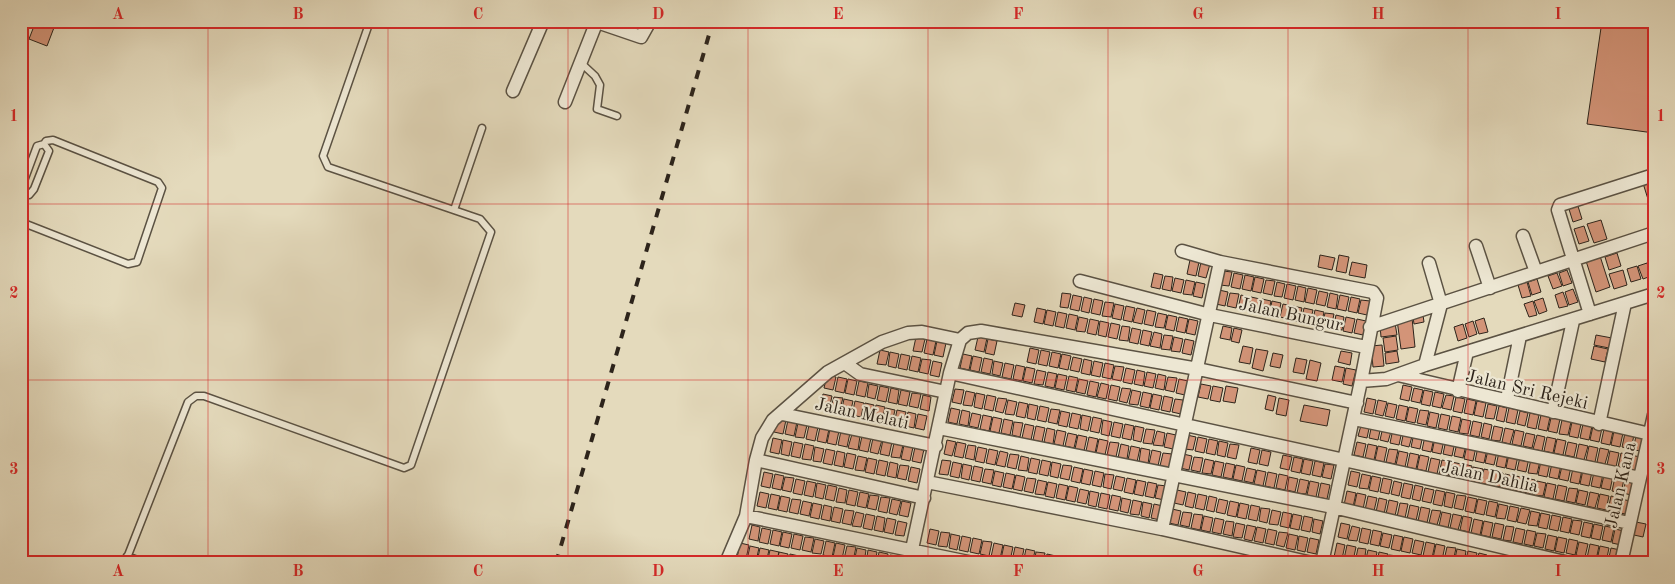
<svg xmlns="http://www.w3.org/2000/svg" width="1675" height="584" viewBox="0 0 1675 584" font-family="'Old Standard TT',serif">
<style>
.building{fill:#d39478;stroke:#2d241b}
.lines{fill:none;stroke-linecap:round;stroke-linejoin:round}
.service-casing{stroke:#5b5243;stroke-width:9}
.minor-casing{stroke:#5b5243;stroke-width:15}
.service{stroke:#ede7d3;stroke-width:6}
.minor{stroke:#ede7d3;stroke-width:12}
.rail{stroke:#2d241b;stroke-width:4;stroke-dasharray:9 9;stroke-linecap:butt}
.grid{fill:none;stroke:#d62828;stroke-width:1;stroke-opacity:0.55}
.labels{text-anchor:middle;stroke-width:4.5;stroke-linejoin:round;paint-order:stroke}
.street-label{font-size:18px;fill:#2d241b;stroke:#ede7d3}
.neatline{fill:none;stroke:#d62828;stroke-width:2}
.grid-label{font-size:16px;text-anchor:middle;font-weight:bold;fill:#d62828}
</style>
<rect width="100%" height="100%" fill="#e4dabc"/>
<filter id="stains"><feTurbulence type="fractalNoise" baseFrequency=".004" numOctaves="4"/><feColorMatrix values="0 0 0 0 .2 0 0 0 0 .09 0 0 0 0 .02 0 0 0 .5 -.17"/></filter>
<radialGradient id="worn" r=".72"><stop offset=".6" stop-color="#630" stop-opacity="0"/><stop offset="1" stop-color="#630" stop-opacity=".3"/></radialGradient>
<path class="building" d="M 36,21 L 46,21 L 55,25 L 47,46 L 29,39 Z
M 1602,21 L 1654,21 L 1654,133 L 1587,124 Z
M 1654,176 L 1654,212 L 1652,212 L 1642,180 Z
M 1577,203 L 1582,219 L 1573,222 L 1568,206 Z
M 1601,220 L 1607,239 L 1594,243 L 1587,224 Z
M 1584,226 L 1589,241 L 1579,244 L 1574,229 Z
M 1617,253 L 1621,266 L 1609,270 L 1605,257 Z
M 1320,255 L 1335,258 L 1332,270 L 1318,267 Z
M 1339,255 L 1349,257 L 1346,273 L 1336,271 Z
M 1600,256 L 1610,287 L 1596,292 L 1586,261 Z
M 1190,260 L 1199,262 L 1196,276 L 1187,274 Z
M 1654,260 L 1654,274 L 1653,275 L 1649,261 Z
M 1201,262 L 1210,264 L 1206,278 L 1198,276 Z
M 1352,262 L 1367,265 L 1365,278 L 1349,275 Z
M 1647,263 L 1651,276 L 1643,279 L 1638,266 Z
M 1637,266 L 1641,279 L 1631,282 L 1627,269 Z
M 1567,270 L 1572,283 L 1563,286 L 1559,273 Z
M 1623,270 L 1627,285 L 1614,289 L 1609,274 Z
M 1223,271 L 1232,272 L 1229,286 L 1220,285 Z
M 1154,273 L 1163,275 L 1160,289 L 1151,287 Z
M 1234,273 L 1243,275 L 1240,289 L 1231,287 Z
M 1557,273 L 1562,286 L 1553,289 L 1548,276 Z
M 1245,275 L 1254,277 L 1251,291 L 1242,289 Z
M 1165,276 L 1173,277 L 1171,291 L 1162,289 Z
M 1255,277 L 1264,279 L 1261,293 L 1252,291 Z
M 1175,278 L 1184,280 L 1181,293 L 1172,291 Z
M 1537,279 L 1541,292 L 1532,295 L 1528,282 Z
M 1186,280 L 1195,282 L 1192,295 L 1183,294 Z
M 1266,280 L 1275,281 L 1272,295 L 1263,293 Z
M 1196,282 L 1205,284 L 1202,298 L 1193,296 Z
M 1277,282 L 1285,284 L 1282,297 L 1274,296 Z
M 1527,282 L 1531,296 L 1522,298 L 1518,285 Z
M 1287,284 L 1296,286 L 1293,300 L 1284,298 Z
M 1298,286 L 1306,288 L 1304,302 L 1295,300 Z
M 1308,288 L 1317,290 L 1314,304 L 1305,302 Z
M 1573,289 L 1578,302 L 1569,305 L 1565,292 Z
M 1219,290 L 1228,292 L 1225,306 L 1216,304 Z
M 1319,291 L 1328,293 L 1325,306 L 1316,304 Z
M 1563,292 L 1568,306 L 1559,308 L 1555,295 Z
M 1062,293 L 1071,294 L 1068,308 L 1060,307 Z
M 1230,293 L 1239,294 L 1236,308 L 1227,306 Z
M 1330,293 L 1338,295 L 1336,309 L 1327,307 Z
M 1073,295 L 1082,297 L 1079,311 L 1070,309 Z
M 1241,295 L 1249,297 L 1247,310 L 1238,309 Z
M 1340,295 L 1349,297 L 1346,311 L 1337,309 Z
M 1084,297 L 1092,299 L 1089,313 L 1081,311 Z
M 1251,297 L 1260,299 L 1257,313 L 1248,311 Z
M 1351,297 L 1360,299 L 1357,313 L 1348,311 Z
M 1543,298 L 1547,311 L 1539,314 L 1534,301 Z
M 1094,299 L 1103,301 L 1100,315 L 1091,313 Z
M 1262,299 L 1271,301 L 1268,315 L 1259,313 Z
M 1361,300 L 1370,301 L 1367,315 L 1358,313 Z
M 1272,301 L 1281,303 L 1278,317 L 1269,315 Z
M 1533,301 L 1537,315 L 1529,317 L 1524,304 Z
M 1105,302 L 1114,303 L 1111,317 L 1102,316 Z
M 1015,303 L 1025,305 L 1022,317 L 1012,315 Z
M 1115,304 L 1124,306 L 1121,320 L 1112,318 Z
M 1283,304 L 1292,306 L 1289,319 L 1280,317 Z
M 1126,306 L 1135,308 L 1132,322 L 1123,320 Z
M 1293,306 L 1302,308 L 1299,322 L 1290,320 Z
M 1037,308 L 1046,310 L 1043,324 L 1034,322 Z
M 1137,308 L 1145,310 L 1142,324 L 1133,322 Z
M 1304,308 L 1313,310 L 1310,324 L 1301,322 Z
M 1047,310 L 1056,312 L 1053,326 L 1044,324 Z
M 1147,310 L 1156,312 L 1153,326 L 1144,324 Z
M 1315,310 L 1324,312 L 1321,326 L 1312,324 Z
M 1058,312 L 1067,314 L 1064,328 L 1055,326 Z
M 1158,313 L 1167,315 L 1164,328 L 1155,327 Z
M 1325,313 L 1334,314 L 1331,328 L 1322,326 Z
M 1069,314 L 1078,316 L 1075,330 L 1066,328 Z
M 1168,315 L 1177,317 L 1174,331 L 1165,329 Z
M 1336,315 L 1344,317 L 1342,330 L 1333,329 Z
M 1423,315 L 1424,322 L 1414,324 L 1413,317 Z
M 1079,317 L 1088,319 L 1085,332 L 1076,331 Z
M 1179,317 L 1188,319 L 1185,333 L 1176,331 Z
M 1346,317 L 1355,319 L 1352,333 L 1343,331 Z
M 1412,318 L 1415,347 L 1401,349 L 1397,320 Z
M 1484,318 L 1488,332 L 1479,334 L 1475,321 Z
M 1090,319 L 1099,321 L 1096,335 L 1087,333 Z
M 1189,319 L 1198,321 L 1195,335 L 1186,333 Z
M 1357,319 L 1366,321 L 1363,335 L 1354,333 Z
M 1100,321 L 1109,323 L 1106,337 L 1098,335 Z
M 1473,321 L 1477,334 L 1469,337 L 1465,324 Z
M 1111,323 L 1120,325 L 1117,339 L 1108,337 Z
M 1395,323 L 1397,335 L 1381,337 L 1380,325 Z
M 1463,324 L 1467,338 L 1458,341 L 1454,327 Z
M 1122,326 L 1130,327 L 1128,341 L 1119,340 Z
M 1223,326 L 1232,328 L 1230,340 L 1220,338 Z
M 1132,328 L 1141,330 L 1138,344 L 1129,342 Z
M 1234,328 L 1242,330 L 1239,343 L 1231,341 Z
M 1143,330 L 1152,332 L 1149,346 L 1140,344 Z
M 1154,332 L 1162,334 L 1160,348 L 1150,346 Z
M 1164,335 L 1173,336 L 1170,350 L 1161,349 Z
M 1596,335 L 1612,338 L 1609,348 L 1594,345 Z
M 1396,336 L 1398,350 L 1385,352 L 1383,338 Z
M 916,337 L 925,339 L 922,352 L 913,351 Z
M 978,337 L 987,338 L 984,352 L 975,350 Z
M 1174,337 L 1183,339 L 1180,352 L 1171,351 Z
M 927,339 L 936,341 L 933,355 L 924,353 Z
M 988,339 L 997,341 L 994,355 L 985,353 Z
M 1185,339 L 1194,341 L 1191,355 L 1182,353 Z
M 937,341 L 946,343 L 943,357 L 934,355 Z
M 1382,345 L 1384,366 L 1373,367 L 1371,346 Z
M 1243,346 L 1253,348 L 1250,364 L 1239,362 Z
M 1594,346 L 1608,349 L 1605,362 L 1591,359 Z
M 1030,348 L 1039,350 L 1036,364 L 1027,362 Z
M 1256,349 L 1268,351 L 1263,371 L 1252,368 Z
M 880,350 L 889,352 L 886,365 L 877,364 Z
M 1041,350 L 1050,352 L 1047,366 L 1038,364 Z
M 1341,351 L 1352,353 L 1350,365 L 1338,362 Z
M 1397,351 L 1399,362 L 1386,364 L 1385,353 Z
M 890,352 L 899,354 L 896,368 L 888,366 Z
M 1052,352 L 1061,354 L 1058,368 L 1049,366 Z
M 1273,353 L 1283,355 L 1280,368 L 1270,366 Z
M 901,354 L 910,356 L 907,370 L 898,368 Z
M 963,354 L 972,356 L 969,370 L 960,368 Z
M 1062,354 L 1071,356 L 1068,370 L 1059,368 Z
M 912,356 L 921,358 L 918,372 L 909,370 Z
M 973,356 L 982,358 L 979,372 L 970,370 Z
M 1073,357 L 1082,359 L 1079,372 L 1070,370 Z
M 984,358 L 993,360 L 990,374 L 981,372 Z
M 1296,358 L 1307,360 L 1304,374 L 1293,372 Z
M 922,359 L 931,360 L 928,374 L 919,372 Z
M 1084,359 L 1092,361 L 1090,375 L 1081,373 Z
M 1310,360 L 1321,363 L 1317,381 L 1306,379 Z
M 933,361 L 942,363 L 939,377 L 930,375 Z
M 994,361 L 1003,363 L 1000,376 L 992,374 Z
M 1094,361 L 1103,363 L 1100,377 L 1091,375 Z
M 1005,363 L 1014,365 L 1011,379 L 1002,377 Z
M 1105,363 L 1114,365 L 1111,379 L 1102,377 Z
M 1016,365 L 1025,367 L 1022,381 L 1013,379 Z
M 1115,366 L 1124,367 L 1121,381 L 1112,379 Z
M 1335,366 L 1345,368 L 1342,382 L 1332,380 Z
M 1026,367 L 1035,369 L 1032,383 L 1023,381 Z
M 1126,368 L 1135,370 L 1132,384 L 1123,382 Z
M 1346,368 L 1356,370 L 1352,386 L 1343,384 Z
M 1037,370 L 1046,372 L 1043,385 L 1034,384 Z
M 1137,370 L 1145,372 L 1143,386 L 1134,384 Z
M 1048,372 L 1057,374 L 1054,388 L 1045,386 Z
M 1147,372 L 1156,374 L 1153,388 L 1144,386 Z
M 1058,374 L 1067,376 L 1064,390 L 1055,388 Z
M 1158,374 L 1166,376 L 1164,390 L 1155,388 Z
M 827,375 L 836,377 L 833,390 L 824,388 Z
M 1069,376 L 1078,378 L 1075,392 L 1066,390 Z
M 838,377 L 847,379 L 844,393 L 835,391 Z
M 1168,377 L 1177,378 L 1174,392 L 1165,390 Z
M 848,379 L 857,381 L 854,395 L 845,393 Z
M 1079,379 L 1088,381 L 1085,394 L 1076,392 Z
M 1179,379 L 1188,381 L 1185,395 L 1176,393 Z
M 859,381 L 868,383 L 865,397 L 856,395 Z
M 1090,381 L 1099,383 L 1096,397 L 1087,395 Z
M 1101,383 L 1109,385 L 1106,399 L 1097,397 Z
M 869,384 L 878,386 L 875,399 L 867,397 Z
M 1201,384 L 1211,386 L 1208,399 L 1198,397 Z
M 1111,385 L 1120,387 L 1117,401 L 1108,399 Z
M 1403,385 L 1412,387 L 1409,401 L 1400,399 Z
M 880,386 L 889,388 L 886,402 L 877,400 Z
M 1213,386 L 1223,388 L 1220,402 L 1210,400 Z
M 1226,386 L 1238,388 L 1235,403 L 1223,401 Z
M 891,388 L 899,390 L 897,404 L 888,402 Z
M 1122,388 L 1131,389 L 1127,403 L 1119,401 Z
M 1414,388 L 1423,390 L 1420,403 L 1411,401 Z
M 955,389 L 964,390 L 961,404 L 952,402 Z
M 901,390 L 910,392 L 907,406 L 898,404 Z
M 1132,390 L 1141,392 L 1138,405 L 1129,404 Z
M 1424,390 L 1433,392 L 1430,406 L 1421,404 Z
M 966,391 L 975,393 L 972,406 L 963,405 Z
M 1143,392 L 1152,394 L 1149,408 L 1140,406 Z
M 1435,392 L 1444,394 L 1441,408 L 1432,406 Z
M 912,393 L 921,394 L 918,408 L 909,406 Z
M 976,393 L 985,395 L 982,409 L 974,407 Z
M 823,394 L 832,396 L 829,410 L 820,408 Z
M 1153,394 L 1162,396 L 1159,410 L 1150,408 Z
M 923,395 L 931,397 L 929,411 L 920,409 Z
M 987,395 L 996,397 L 993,411 L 984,409 Z
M 1268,395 L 1276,397 L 1273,411 L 1265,409 Z
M 1446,395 L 1454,396 L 1451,410 L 1442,408 Z
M 1164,396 L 1173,398 L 1170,412 L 1161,410 Z
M 834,397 L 843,398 L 839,412 L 830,410 Z
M 1456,397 L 1465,399 L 1462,413 L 1453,411 Z
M 998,398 L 1007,399 L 1003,413 L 995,411 Z
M 1279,398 L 1289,400 L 1286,416 L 1276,414 Z
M 1367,398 L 1376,400 L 1373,414 L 1364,412 Z
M 844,399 L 853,401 L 850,414 L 841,413 Z
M 1175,399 L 1183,400 L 1181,414 L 1172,412 Z
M 1467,399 L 1476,401 L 1473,415 L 1464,413 Z
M 1008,400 L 1017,402 L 1014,415 L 1005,414 Z
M 1378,400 L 1387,402 L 1383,416 L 1375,414 Z
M 855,401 L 864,403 L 861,417 L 852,415 Z
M 1477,401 L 1486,403 L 1483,417 L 1474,415 Z
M 1019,402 L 1028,404 L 1025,418 L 1016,416 Z
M 865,403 L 874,405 L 871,419 L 862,417 Z
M 1388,403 L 1397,405 L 1394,418 L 1385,416 Z
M 1029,404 L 1038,406 L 1035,420 L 1027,418 Z
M 1488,404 L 1497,406 L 1494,419 L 1485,418 Z
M 876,405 L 885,407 L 882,421 L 873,419 Z
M 1304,405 L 1330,410 L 1327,426 L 1300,421 Z
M 1399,405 L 1408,407 L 1405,421 L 1396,419 Z
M 1040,406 L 1049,408 L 1046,422 L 1037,420 Z
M 1499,406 L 1507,408 L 1504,422 L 1496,420 Z
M 1409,407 L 1418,409 L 1415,423 L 1406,421 Z
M 886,408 L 895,410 L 892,423 L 883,421 Z
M 951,408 L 960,410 L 957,424 L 948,422 Z
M 1509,408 L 1518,410 L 1515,424 L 1506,422 Z
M 1051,409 L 1060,410 L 1057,424 L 1048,422 Z
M 897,410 L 906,412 L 903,426 L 894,424 Z
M 962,410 L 970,412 L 968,426 L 959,424 Z
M 1420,410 L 1429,411 L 1426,425 L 1417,423 Z
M 1061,411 L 1070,413 L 1067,427 L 1058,425 Z
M 1520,411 L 1528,413 L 1525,426 L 1517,424 Z
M 908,412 L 916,414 L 914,428 L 905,426 Z
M 1430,412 L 1439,414 L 1436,428 L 1427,426 Z
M 972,413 L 981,415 L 978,428 L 969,426 Z
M 1072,413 L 1081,415 L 1078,429 L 1069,427 Z
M 1530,413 L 1539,415 L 1536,429 L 1527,427 Z
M 918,414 L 927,416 L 924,430 L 915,428 Z
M 1441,414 L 1450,416 L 1447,430 L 1438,428 Z
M 983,415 L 992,417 L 989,431 L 980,429 Z
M 1082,415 L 1091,417 L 1088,431 L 1080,429 Z
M 1541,415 L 1550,417 L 1547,431 L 1538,429 Z
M 1452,416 L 1461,418 L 1458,432 L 1449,430 Z
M 993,417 L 1002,419 L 999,433 L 990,431 Z
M 1093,417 L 1102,419 L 1099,433 L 1090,431 Z
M 777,418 L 786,420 L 783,434 L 774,432 Z
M 1551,418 L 1560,419 L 1557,433 L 1548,431 Z
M 1004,419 L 1013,421 L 1010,435 L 1001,433 Z
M 1462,419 L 1471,421 L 1468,434 L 1459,433 Z
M 788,420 L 797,422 L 794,436 L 785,434 Z
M 1103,420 L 1112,422 L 1109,436 L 1101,434 Z
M 1562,420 L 1571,422 L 1568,435 L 1559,434 Z
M 1473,421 L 1482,423 L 1479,437 L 1470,435 Z
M 1014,422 L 1023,423 L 1020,437 L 1012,435 Z
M 1114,422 L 1123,424 L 1120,438 L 1111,436 Z
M 1362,422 L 1370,424 L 1367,438 L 1358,436 Z
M 1572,422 L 1581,424 L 1578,438 L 1569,436 Z
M 798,423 L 807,425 L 804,438 L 795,437 Z
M 1484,423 L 1492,425 L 1489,439 L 1481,437 Z
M 1025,424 L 1034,426 L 1031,440 L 1022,438 Z
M 1125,424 L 1134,426 L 1131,440 L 1122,438 Z
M 1372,424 L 1381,426 L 1378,440 L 1369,438 Z
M 1583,424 L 1592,426 L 1589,440 L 1580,438 Z
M 809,425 L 818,427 L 815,441 L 806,439 Z
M 1036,426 L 1045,428 L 1042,442 L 1033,440 Z
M 1135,426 L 1144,428 L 1141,442 L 1133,440 Z
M 1494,426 L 1503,428 L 1500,441 L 1491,440 Z
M 1593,426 L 1602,428 L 1599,442 L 1590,440 Z
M 820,427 L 829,429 L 826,443 L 817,441 Z
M 1383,427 L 1392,428 L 1388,442 L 1380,440 Z
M 1047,428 L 1055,430 L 1053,444 L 1044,442 Z
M 1505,428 L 1514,430 L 1510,444 L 1502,442 Z
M 830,429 L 839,431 L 836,445 L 827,443 Z
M 1146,429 L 1155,430 L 1152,444 L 1143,443 Z
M 1393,429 L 1402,431 L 1399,445 L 1390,443 Z
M 1604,429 L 1613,431 L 1610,445 L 1601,443 Z
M 1057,430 L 1066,432 L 1063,446 L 1054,444 Z
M 1515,430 L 1524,432 L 1521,446 L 1512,444 Z
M 841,431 L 850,433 L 847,447 L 838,445 Z
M 1157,431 L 1165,433 L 1163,446 L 1153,445 Z
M 1404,431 L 1413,433 L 1409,447 L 1401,445 Z
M 1614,431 L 1623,433 L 1620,447 L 1611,445 Z
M 1068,433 L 1077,435 L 1074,448 L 1065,446 Z
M 1167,433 L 1176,435 L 1173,449 L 1164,447 Z
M 1414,433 L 1423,435 L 1420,449 L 1411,447 Z
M 1526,433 L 1535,435 L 1532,448 L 1523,446 Z
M 1625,433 L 1634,435 L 1631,449 L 1622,447 Z
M 852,434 L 860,436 L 858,450 L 848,448 Z
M 1078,435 L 1087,437 L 1084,451 L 1075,449 Z
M 1187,435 L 1196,437 L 1193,450 L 1185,449 Z
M 1537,435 L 1545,437 L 1542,451 L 1533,449 Z
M 862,436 L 871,438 L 868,452 L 859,450 Z
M 1425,436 L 1434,438 L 1431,452 L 1422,450 Z
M 1636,436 L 1644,438 L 1642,451 L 1633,450 Z
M 1089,437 L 1098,439 L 1095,453 L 1086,451 Z
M 1198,437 L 1207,439 L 1204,453 L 1195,451 Z
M 1547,437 L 1556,439 L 1553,453 L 1544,451 Z
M 773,438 L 782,440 L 779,454 L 770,452 Z
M 873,438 L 882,440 L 878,454 L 870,452 Z
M 1435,438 L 1444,440 L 1441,454 L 1432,452 Z
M 1099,439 L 1108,441 L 1105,455 L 1096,453 Z
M 1209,439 L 1218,441 L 1215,455 L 1206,453 Z
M 1557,439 L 1566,441 L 1563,455 L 1554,453 Z
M 783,440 L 792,442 L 789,456 L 781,454 Z
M 883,440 L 892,442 L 889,456 L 880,454 Z
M 947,440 L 956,442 L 952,456 L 944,454 Z
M 1446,440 L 1455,442 L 1452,456 L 1443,454 Z
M 1219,441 L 1228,443 L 1225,457 L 1217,455 Z
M 794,442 L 803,444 L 800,458 L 791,456 Z
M 957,442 L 966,444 L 963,458 L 954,456 Z
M 1110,442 L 1119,443 L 1116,457 L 1107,455 Z
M 1357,442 L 1366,444 L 1363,457 L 1354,455 Z
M 1568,442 L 1577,444 L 1574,457 L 1565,455 Z
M 894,443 L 903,445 L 900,458 L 891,457 Z
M 1457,443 L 1466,445 L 1463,458 L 1454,456 Z
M 805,444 L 814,446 L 811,460 L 802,459 Z
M 1121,444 L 1129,446 L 1127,459 L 1118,458 Z
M 1230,444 L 1239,445 L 1236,459 L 1227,457 Z
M 1368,444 L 1377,446 L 1374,460 L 1365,458 Z
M 1579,444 L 1588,446 L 1584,460 L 1576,458 Z
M 904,445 L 913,447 L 910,461 L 901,459 Z
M 968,445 L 976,446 L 974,460 L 965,458 Z
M 1467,445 L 1476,447 L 1473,461 L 1464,459 Z
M 1131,446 L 1140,448 L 1137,462 L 1128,460 Z
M 1378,446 L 1387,448 L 1384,462 L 1375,460 Z
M 1589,446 L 1598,448 L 1595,462 L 1586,460 Z
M 815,447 L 824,449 L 821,462 L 813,461 Z
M 915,447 L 924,449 L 921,463 L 912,461 Z
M 978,447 L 987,449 L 984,463 L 975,461 Z
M 1478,447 L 1487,449 L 1484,463 L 1475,461 Z
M 1141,448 L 1150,450 L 1148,464 L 1139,462 Z
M 1251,448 L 1260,450 L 1257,464 L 1248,462 Z
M 1600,448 L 1609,450 L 1605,464 L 1597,462 Z
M 826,449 L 835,451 L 832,465 L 823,463 Z
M 989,449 L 998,451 L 995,465 L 986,463 Z
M 1389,449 L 1398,450 L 1395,464 L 1386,462 Z
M 1152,450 L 1161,452 L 1158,466 L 1149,464 Z
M 1262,450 L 1271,452 L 1268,466 L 1259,464 Z
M 1488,450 L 1497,452 L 1494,465 L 1485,463 Z
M 837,451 L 845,453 L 843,467 L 834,465 Z
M 1000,451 L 1008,453 L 1005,467 L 996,465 Z
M 1399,451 L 1408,453 L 1405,467 L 1396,465 Z
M 1610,451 L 1619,453 L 1616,467 L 1607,465 Z
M 1499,452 L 1508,454 L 1505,468 L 1496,466 Z
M 847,453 L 856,455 L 853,469 L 844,467 Z
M 1163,453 L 1172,454 L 1169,468 L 1160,466 Z
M 1410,453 L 1419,455 L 1416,469 L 1407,467 Z
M 1621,453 L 1629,455 L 1626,469 L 1618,467 Z
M 1010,454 L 1019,455 L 1016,469 L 1007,467 Z
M 1183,454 L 1192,456 L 1189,470 L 1180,468 Z
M 1509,454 L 1518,456 L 1515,470 L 1506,468 Z
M 1283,455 L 1292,457 L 1289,470 L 1280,468 Z
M 1420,455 L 1429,457 L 1426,471 L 1417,469 Z
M 1631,455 L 1640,457 L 1637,471 L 1628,469 Z
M 858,456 L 867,458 L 864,471 L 855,470 Z
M 1021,456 L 1029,458 L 1027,471 L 1018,470 Z
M 1194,457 L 1203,458 L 1200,472 L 1191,470 Z
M 1294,457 L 1303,459 L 1300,473 L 1291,471 Z
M 1520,457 L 1529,458 L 1526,472 L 1517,470 Z
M 868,458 L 877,460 L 874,474 L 865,472 Z
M 1031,458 L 1040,460 L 1037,474 L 1028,472 Z
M 1431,458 L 1440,460 L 1437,474 L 1428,472 Z
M 1205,459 L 1214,461 L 1211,474 L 1202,473 Z
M 1304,459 L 1313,461 L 1310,475 L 1301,473 Z
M 1531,459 L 1540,461 L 1537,474 L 1528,473 Z
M 879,460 L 888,462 L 885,476 L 876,474 Z
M 942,460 L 951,461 L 948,475 L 939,474 Z
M 1042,460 L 1051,462 L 1048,476 L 1039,474 Z
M 1442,460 L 1451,462 L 1448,476 L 1439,474 Z
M 1215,461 L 1224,463 L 1221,477 L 1212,475 Z
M 1315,461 L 1324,463 L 1321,477 L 1312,475 Z
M 1541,461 L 1550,463 L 1547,477 L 1538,475 Z
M 890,462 L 898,464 L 896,478 L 887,476 Z
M 953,462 L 962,464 L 959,478 L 950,476 Z
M 1052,462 L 1061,464 L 1058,478 L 1050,476 Z
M 1452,462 L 1461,464 L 1458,478 L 1449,476 Z
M 1226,463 L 1235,465 L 1232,479 L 1223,477 Z
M 1552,463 L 1561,465 L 1558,479 L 1549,477 Z
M 963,464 L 972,466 L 969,480 L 961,478 Z
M 1325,464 L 1334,465 L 1331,479 L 1322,477 Z
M 1463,464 L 1472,466 L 1469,480 L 1460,478 Z
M 900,465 L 909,466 L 906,480 L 897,478 Z
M 1063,465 L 1072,466 L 1069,480 L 1060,478 Z
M 1236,465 L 1245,467 L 1242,481 L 1233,479 Z
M 974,466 L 983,468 L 980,482 L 971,480 Z
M 1562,466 L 1571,467 L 1568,481 L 1559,479 Z
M 911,467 L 920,469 L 917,483 L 908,481 Z
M 1074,467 L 1083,469 L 1080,483 L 1071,481 Z
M 1473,467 L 1483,469 L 1479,483 L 1470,481 Z
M 1247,468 L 1256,470 L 1253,483 L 1244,481 Z
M 1573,468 L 1582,470 L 1579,484 L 1570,482 Z
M 985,469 L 994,470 L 991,484 L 982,482 Z
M 1084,469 L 1093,471 L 1090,485 L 1081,483 Z
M 1484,469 L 1493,471 L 1490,485 L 1481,483 Z
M 1257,470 L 1266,472 L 1263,486 L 1254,484 Z
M 1583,470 L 1592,472 L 1589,486 L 1580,484 Z
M 995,471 L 1004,473 L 1001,487 L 992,485 Z
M 1095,471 L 1104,473 L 1101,487 L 1092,485 Z
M 1351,471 L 1360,473 L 1357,487 L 1348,485 Z
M 1495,471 L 1503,473 L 1500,487 L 1492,485 Z
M 764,472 L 773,474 L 770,488 L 761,486 Z
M 1268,472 L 1277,474 L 1274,488 L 1265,486 Z
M 1594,472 L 1603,474 L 1600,488 L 1591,486 Z
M 1006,473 L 1015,475 L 1012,489 L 1003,487 Z
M 775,474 L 784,476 L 781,490 L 772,488 Z
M 1105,474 L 1114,475 L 1111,489 L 1103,487 Z
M 1279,474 L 1288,476 L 1285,490 L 1276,488 Z
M 1362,474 L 1371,476 L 1368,489 L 1359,488 Z
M 1505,474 L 1514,476 L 1511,489 L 1502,488 Z
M 1016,475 L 1025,477 L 1022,491 L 1013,489 Z
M 1604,475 L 1613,476 L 1610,490 L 1601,488 Z
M 1116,476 L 1125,478 L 1122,491 L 1113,489 Z
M 1372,476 L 1381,478 L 1378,492 L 1369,490 Z
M 1516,476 L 1525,478 L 1521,492 L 1513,490 Z
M 785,477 L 794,478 L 791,492 L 782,490 Z
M 1289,477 L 1298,479 L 1295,492 L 1287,490 Z
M 1615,477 L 1624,479 L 1621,493 L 1612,491 Z
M 1027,478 L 1036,479 L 1033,493 L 1024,491 Z
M 1127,478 L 1136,480 L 1133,494 L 1124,492 Z
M 1383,478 L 1392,480 L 1389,494 L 1380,492 Z
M 1526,478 L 1535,480 L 1532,494 L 1523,492 Z
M 796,479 L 805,481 L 802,495 L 793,493 Z
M 1300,479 L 1309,481 L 1306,494 L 1297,493 Z
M 1626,479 L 1634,481 L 1631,495 L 1623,493 Z
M 1038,480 L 1047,482 L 1044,495 L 1035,494 Z
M 1137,480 L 1146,482 L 1143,496 L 1134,494 Z
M 807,481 L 816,483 L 813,497 L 804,495 Z
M 1310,481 L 1319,483 L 1316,497 L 1307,495 Z
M 1394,481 L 1402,483 L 1399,496 L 1391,494 Z
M 1537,481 L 1546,483 L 1543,496 L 1534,495 Z
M 1048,482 L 1057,484 L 1054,498 L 1045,496 Z
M 1148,482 L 1157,484 L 1154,498 L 1145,496 Z
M 817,483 L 826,485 L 823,499 L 815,497 Z
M 1321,483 L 1330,485 L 1327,499 L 1318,497 Z
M 1404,483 L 1413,485 L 1410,499 L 1401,497 Z
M 1547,483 L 1556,485 L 1553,499 L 1544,497 Z
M 1059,484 L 1068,486 L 1065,500 L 1056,498 Z
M 828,485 L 837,487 L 834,501 L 825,499 Z
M 1158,485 L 1167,486 L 1164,500 L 1155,498 Z
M 1415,485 L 1423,487 L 1420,501 L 1412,499 Z
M 1558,485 L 1567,487 L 1564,501 L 1555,499 Z
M 1069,486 L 1078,488 L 1075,502 L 1066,500 Z
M 839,488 L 847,490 L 845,503 L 836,502 Z
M 1425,488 L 1434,490 L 1431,503 L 1422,501 Z
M 1569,488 L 1578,489 L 1575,503 L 1566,501 Z
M 1080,489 L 1089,491 L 1086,504 L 1077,502 Z
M 849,490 L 858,492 L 855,506 L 846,504 Z
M 1177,490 L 1186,492 L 1183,505 L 1174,503 Z
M 1436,490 L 1445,492 L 1442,506 L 1433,504 Z
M 1579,490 L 1588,492 L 1585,505 L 1576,503 Z
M 1090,491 L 1099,493 L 1096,507 L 1088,505 Z
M 1347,491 L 1356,493 L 1353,507 L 1344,505 Z
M 760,492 L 769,494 L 766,508 L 757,506 Z
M 860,492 L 869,494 L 866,508 L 857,506 Z
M 1188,492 L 1196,494 L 1193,508 L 1185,506 Z
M 1446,492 L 1455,494 L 1452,508 L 1444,506 Z
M 1590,492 L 1599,494 L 1595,508 L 1587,506 Z
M 1101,493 L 1110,495 L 1107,509 L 1098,507 Z
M 1357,493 L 1366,495 L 1363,509 L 1354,507 Z
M 771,494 L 780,496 L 777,510 L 768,508 Z
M 1198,494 L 1207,496 L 1204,510 L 1195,508 Z
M 1600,494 L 1609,496 L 1606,510 L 1597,508 Z
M 870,495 L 879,496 L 876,510 L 867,508 Z
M 1112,495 L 1121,497 L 1118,511 L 1109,509 Z
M 1457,495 L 1466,496 L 1463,510 L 1454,508 Z
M 781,496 L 790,498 L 787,512 L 778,510 Z
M 1209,496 L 1217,498 L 1214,512 L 1206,510 Z
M 1368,496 L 1377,498 L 1374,511 L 1365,510 Z
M 1611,496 L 1620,498 L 1616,512 L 1608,510 Z
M 881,497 L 890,498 L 887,513 L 878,511 Z
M 1468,497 L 1477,499 L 1474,513 L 1465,511 Z
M 1122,498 L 1131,500 L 1128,513 L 1120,511 Z
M 1379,498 L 1387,500 L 1384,514 L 1376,512 Z
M 792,499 L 801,500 L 798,514 L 789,512 Z
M 892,499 L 901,501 L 897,515 L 889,513 Z
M 1219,499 L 1228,501 L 1225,514 L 1216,512 Z
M 1478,499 L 1487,501 L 1484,515 L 1475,513 Z
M 1621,499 L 1630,501 L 1627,514 L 1618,513 Z
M 1133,500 L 1142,502 L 1139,515 L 1130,514 Z
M 1389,500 L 1398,502 L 1395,516 L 1386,514 Z
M 803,501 L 812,503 L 809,516 L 800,514 Z
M 902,501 L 911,503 L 908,517 L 899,515 Z
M 1230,501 L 1239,503 L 1236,517 L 1227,515 Z
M 1489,501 L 1498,503 L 1495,517 L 1486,515 Z
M 1143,502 L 1152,504 L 1149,518 L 1141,516 Z
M 813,503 L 822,505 L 819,519 L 810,517 Z
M 1240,503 L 1249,505 L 1246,519 L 1237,517 Z
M 1400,503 L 1408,504 L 1405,518 L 1397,517 Z
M 1154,504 L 1163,506 L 1160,520 L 1151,518 Z
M 1499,504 L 1508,506 L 1505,519 L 1496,518 Z
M 824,505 L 832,507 L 830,521 L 821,519 Z
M 1251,505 L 1260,507 L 1257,521 L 1248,519 Z
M 1410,505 L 1419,507 L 1416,521 L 1407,519 Z
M 1510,506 L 1519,508 L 1516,522 L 1507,520 Z
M 834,507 L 843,509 L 840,523 L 831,521 Z
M 1421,507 L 1430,509 L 1427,523 L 1418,521 Z
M 1261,508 L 1270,509 L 1267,523 L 1259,521 Z
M 1521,508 L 1530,510 L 1526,524 L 1517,522 Z
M 1172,509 L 1181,511 L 1178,525 L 1169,523 Z
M 845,510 L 854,511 L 851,525 L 842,523 Z
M 1272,510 L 1281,512 L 1278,525 L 1269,524 Z
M 1432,510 L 1441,511 L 1437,525 L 1429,523 Z
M 1531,511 L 1540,513 L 1537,526 L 1528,525 Z
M 856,512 L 864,514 L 861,527 L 852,526 Z
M 1183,512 L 1192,513 L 1189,527 L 1180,525 Z
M 1283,512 L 1292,514 L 1289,528 L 1280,526 Z
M 1442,512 L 1451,514 L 1448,528 L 1439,526 Z
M 1541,513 L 1550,515 L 1547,529 L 1538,527 Z
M 866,514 L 875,516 L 872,530 L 863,528 Z
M 1194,514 L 1203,515 L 1200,530 L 1191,528 Z
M 1293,514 L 1302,516 L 1299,530 L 1290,528 Z
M 1453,514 L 1462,516 L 1458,530 L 1450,528 Z
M 1552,515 L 1561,517 L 1558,531 L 1549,529 Z
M 877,516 L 885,518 L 883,532 L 874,530 Z
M 1204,516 L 1213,518 L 1210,532 L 1201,530 Z
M 1304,516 L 1313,518 L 1310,532 L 1301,530 Z
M 1463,516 L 1472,518 L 1469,532 L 1460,530 Z
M 1563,517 L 1572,519 L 1569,533 L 1560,531 Z
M 887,518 L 896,520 L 893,534 L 884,532 Z
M 1215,518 L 1224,520 L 1221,534 L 1212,532 Z
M 1314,519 L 1323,521 L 1320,534 L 1312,532 Z
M 1474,519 L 1483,521 L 1480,535 L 1471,533 Z
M 1573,520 L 1582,521 L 1579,535 L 1570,533 Z
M 898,521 L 907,523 L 904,536 L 895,535 Z
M 1226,521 L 1234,522 L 1232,536 L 1223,534 Z
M 1484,521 L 1493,523 L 1490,537 L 1481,535 Z
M 1584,522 L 1593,524 L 1590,538 L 1581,536 Z
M 1636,522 L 1646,524 L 1643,537 L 1634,535 Z
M 1236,523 L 1245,525 L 1242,538 L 1233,537 Z
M 1341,523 L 1350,525 L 1347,539 L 1338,537 Z
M 1495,523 L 1504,525 L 1501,539 L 1492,537 Z
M 1594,524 L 1603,526 L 1600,540 L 1591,538 Z
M 752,525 L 760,527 L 758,541 L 749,539 Z
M 1247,525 L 1256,527 L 1252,541 L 1244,539 Z
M 1352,526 L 1360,528 L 1357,541 L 1348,540 Z
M 1506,526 L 1514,527 L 1511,541 L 1503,540 Z
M 1605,526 L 1614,528 L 1611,542 L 1602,540 Z
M 1257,527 L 1266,529 L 1263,543 L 1254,541 Z
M 762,528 L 771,530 L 768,544 L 759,542 Z
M 1362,528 L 1371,530 L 1368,544 L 1359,542 Z
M 1516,528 L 1525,530 L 1522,544 L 1513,542 Z
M 930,529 L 939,531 L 936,545 L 927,543 Z
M 1268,529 L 1277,531 L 1274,545 L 1265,543 Z
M 1615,529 L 1624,531 L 1621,545 L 1612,543 Z
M 773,530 L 782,532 L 779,546 L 770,544 Z
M 1373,530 L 1382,532 L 1379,546 L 1370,544 Z
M 1527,530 L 1536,532 L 1533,546 L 1524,544 Z
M 783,532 L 792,534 L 789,548 L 780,546 Z
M 941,532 L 950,533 L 947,547 L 938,546 Z
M 1279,532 L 1288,533 L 1284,547 L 1276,545 Z
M 1383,533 L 1392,535 L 1389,548 L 1380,546 Z
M 1537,533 L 1546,534 L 1543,548 L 1534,546 Z
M 794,534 L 803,536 L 800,550 L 791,548 Z
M 951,534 L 960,536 L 957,550 L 949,548 Z
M 1289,534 L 1298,536 L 1295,550 L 1286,548 Z
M 1394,535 L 1403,537 L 1400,551 L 1391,549 Z
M 1548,535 L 1557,537 L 1554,551 L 1545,549 Z
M 962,536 L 971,538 L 968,552 L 959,550 Z
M 1299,536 L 1308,538 L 1305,552 L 1297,550 Z
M 805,537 L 814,538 L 811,552 L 802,550 Z
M 1404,537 L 1413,539 L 1410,553 L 1401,551 Z
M 1558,537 L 1567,539 L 1564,553 L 1555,551 Z
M 973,538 L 982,540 L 979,554 L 970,552 Z
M 1310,538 L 1319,540 L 1316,554 L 1307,552 Z
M 815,539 L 824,541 L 821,554 L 812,553 Z
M 1569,539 L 1578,541 L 1575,555 L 1566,553 Z
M 1415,540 L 1424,542 L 1421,555 L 1412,553 Z
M 826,541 L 835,543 L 832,557 L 823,555 Z
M 983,541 L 992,542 L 989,556 L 980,554 Z
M 1426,542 L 1435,544 L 1432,558 L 1423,556 Z
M 1579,542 L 1588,544 L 1585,557 L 1576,555 Z
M 740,543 L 749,545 L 746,559 L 737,558 Z
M 836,543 L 845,545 L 842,559 L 833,557 Z
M 994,543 L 1003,545 L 1000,559 L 991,557 Z
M 1337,543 L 1345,545 L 1342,559 L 1334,557 Z
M 1436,544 L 1445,546 L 1442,560 L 1433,558 Z
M 1590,544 L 1599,546 L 1596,560 L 1587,558 Z
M 1004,545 L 1013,547 L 1010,561 L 1001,559 Z
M 1347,545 L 1356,547 L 1353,561 L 1344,559 Z
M 750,546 L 759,548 L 756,561 L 747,560 Z
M 847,546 L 856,547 L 853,561 L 844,559 Z
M 1600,546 L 1609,548 L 1606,562 L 1597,560 Z
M 1015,547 L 1024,549 L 1021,563 L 1012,561 Z
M 1447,547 L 1456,548 L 1453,562 L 1444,560 Z
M 760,548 L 769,550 L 766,563 L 757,562 Z
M 857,548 L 866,550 L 864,563 L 854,562 Z
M 1358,548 L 1366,549 L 1364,563 L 1355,562 Z
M 1611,548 L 1620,550 L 1617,563 L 1608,562 Z
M 1026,549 L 1035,551 L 1032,563 L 1023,563 Z
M 1457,549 L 1466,551 L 1464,563 L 1454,563 Z
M 770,550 L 779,552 L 776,563 L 767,563 Z
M 868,550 L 877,552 L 875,563 L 866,563 Z
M 1368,550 L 1377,552 L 1375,563 L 1365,563 Z
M 1468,551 L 1477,553 L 1475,563 L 1465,563 Z
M 779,552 L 788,554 L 786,563 L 777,563 Z
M 879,552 L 888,554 L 886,563 L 877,563 Z
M 1036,552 L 1045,553 L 1043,563 L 1034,563 Z
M 1379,552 L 1388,554 L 1386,563 L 1377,563 Z
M 1479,553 L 1487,555 L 1486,563 L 1476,563 Z
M 790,554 L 799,556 L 797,563 L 788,563 Z
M 1047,554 L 1056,556 L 1054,563 L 1045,563 Z
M 890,555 L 898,556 L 897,563 L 888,563 Z
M 1389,555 L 1398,556 L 1397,563 L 1388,563 Z
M 800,556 L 809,558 L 808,563 L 799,563 Z
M 1058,556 L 1067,558 L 1066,563 L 1056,563 Z
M 1489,556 L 1498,558 L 1497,563 L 1487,563 Z
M 1400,557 L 1409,559 L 1408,563 L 1399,563 Z
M 1068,558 L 1077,560 L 1076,563 L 1067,563 Z
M 1500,558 L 1509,560 L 1508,563 L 1498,563 Z
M 811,559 L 820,560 L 819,563 L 810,563 Z
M 1410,559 L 1419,561 L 1419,563 L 1410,563 Z"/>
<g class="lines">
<defs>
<path id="service" d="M 581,63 L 595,76 L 600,85 L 597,109 L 617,116
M 21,202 L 25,195 L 21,189 L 37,146 L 44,144 L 49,151 L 34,189 L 29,195 L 25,195
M 454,210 L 482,128
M 21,222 L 128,264 L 137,262 L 162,188 L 158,182 L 53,140 L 46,141 L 44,144
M 127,556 L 145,563
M 125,563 L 188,402 L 196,396 L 204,396 L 404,468 L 411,465 L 491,232 L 480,219 L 328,167 L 323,156 L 370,21"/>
<path id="minor" d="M 597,22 L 641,37 L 650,21
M 513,91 L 543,21
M 565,102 L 597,21
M 1523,236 L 1536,272
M 1476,246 L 1490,288
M 1182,251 L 1220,262
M 1080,281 L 1210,315 L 1366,347
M 1590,314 L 1558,210 L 1560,205 L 1654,175
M 1370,327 L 1654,233
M 846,364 L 860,374 L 946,392
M 1425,365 L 1441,304 L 1429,263
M 950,373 L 1629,523
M 1398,375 L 1650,434
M 1458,391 L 1467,352
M 1507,399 L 1520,336
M 1553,412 L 1573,321
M 782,414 L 936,446
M 1354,419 L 1640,478
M 1599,424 L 1625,303
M 939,428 L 1333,507 L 1569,563
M 756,460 L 762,438 L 773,420 L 828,372 L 882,342 L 908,333 L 922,332 L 960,340
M 927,482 L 1162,529 L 1312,563
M 746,516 L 973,563
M 1162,529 L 1220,262 L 1373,292 L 1377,298 L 1361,381
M 726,563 L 746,516 L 756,460 L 924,498
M 909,563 L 950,373 L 960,340 L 968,333 L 981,331 L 1198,369 L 1357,403
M 1322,563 L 1361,381 L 1386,379 L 1425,365 L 1654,294
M 1621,563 L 1654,415"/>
</defs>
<use href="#service" class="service-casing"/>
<use href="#minor" class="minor-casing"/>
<use href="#service" class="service"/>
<use href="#minor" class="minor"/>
<path class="rail" d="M 556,563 L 713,21"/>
</g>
<path class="grid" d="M 208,21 L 208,563M 388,21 L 388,563M 568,21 L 568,563M 748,21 L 748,563M 928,21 L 928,563M 1108,21 L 1108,563M 1288,21 L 1288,563M 1468,21 L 1468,563M 21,204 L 1654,204M 21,380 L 1654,380"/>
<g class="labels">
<g class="street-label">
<text transform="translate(1291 314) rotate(12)" y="6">Jalan Bungur</text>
<text transform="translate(1527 389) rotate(13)" y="6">Jalan Sri Rejeki</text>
<text transform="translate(862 413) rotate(12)" y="6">Jalan Melati</text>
<text transform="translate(1490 476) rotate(12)" y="6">Jalan Dahlia</text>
<text transform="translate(1620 485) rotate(-77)" y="6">Jalan Kana</text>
</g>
</g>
<rect width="1675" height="584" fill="none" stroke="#e4dabc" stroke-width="55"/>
<rect x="28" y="28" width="1620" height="528" class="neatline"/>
<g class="grid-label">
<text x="118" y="19">A</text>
<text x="298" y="19">B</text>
<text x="478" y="19">C</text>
<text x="658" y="19">D</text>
<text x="838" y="19">E</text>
<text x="1018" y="19">F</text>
<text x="1198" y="19">G</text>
<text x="1378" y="19">H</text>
<text x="1558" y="19">I</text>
<text x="14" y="121">1</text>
<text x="1661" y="121">1</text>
<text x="14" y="298">2</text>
<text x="1661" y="298">2</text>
<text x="14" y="474">3</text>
<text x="1661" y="474">3</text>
<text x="118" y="576">A</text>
<text x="298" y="576">B</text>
<text x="478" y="576">C</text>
<text x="658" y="576">D</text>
<text x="838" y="576">E</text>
<text x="1018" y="576">F</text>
<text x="1198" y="576">G</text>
<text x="1378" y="576">H</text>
<text x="1558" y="576">I</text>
</g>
<rect width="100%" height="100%" filter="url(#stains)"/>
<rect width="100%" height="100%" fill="url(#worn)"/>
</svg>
